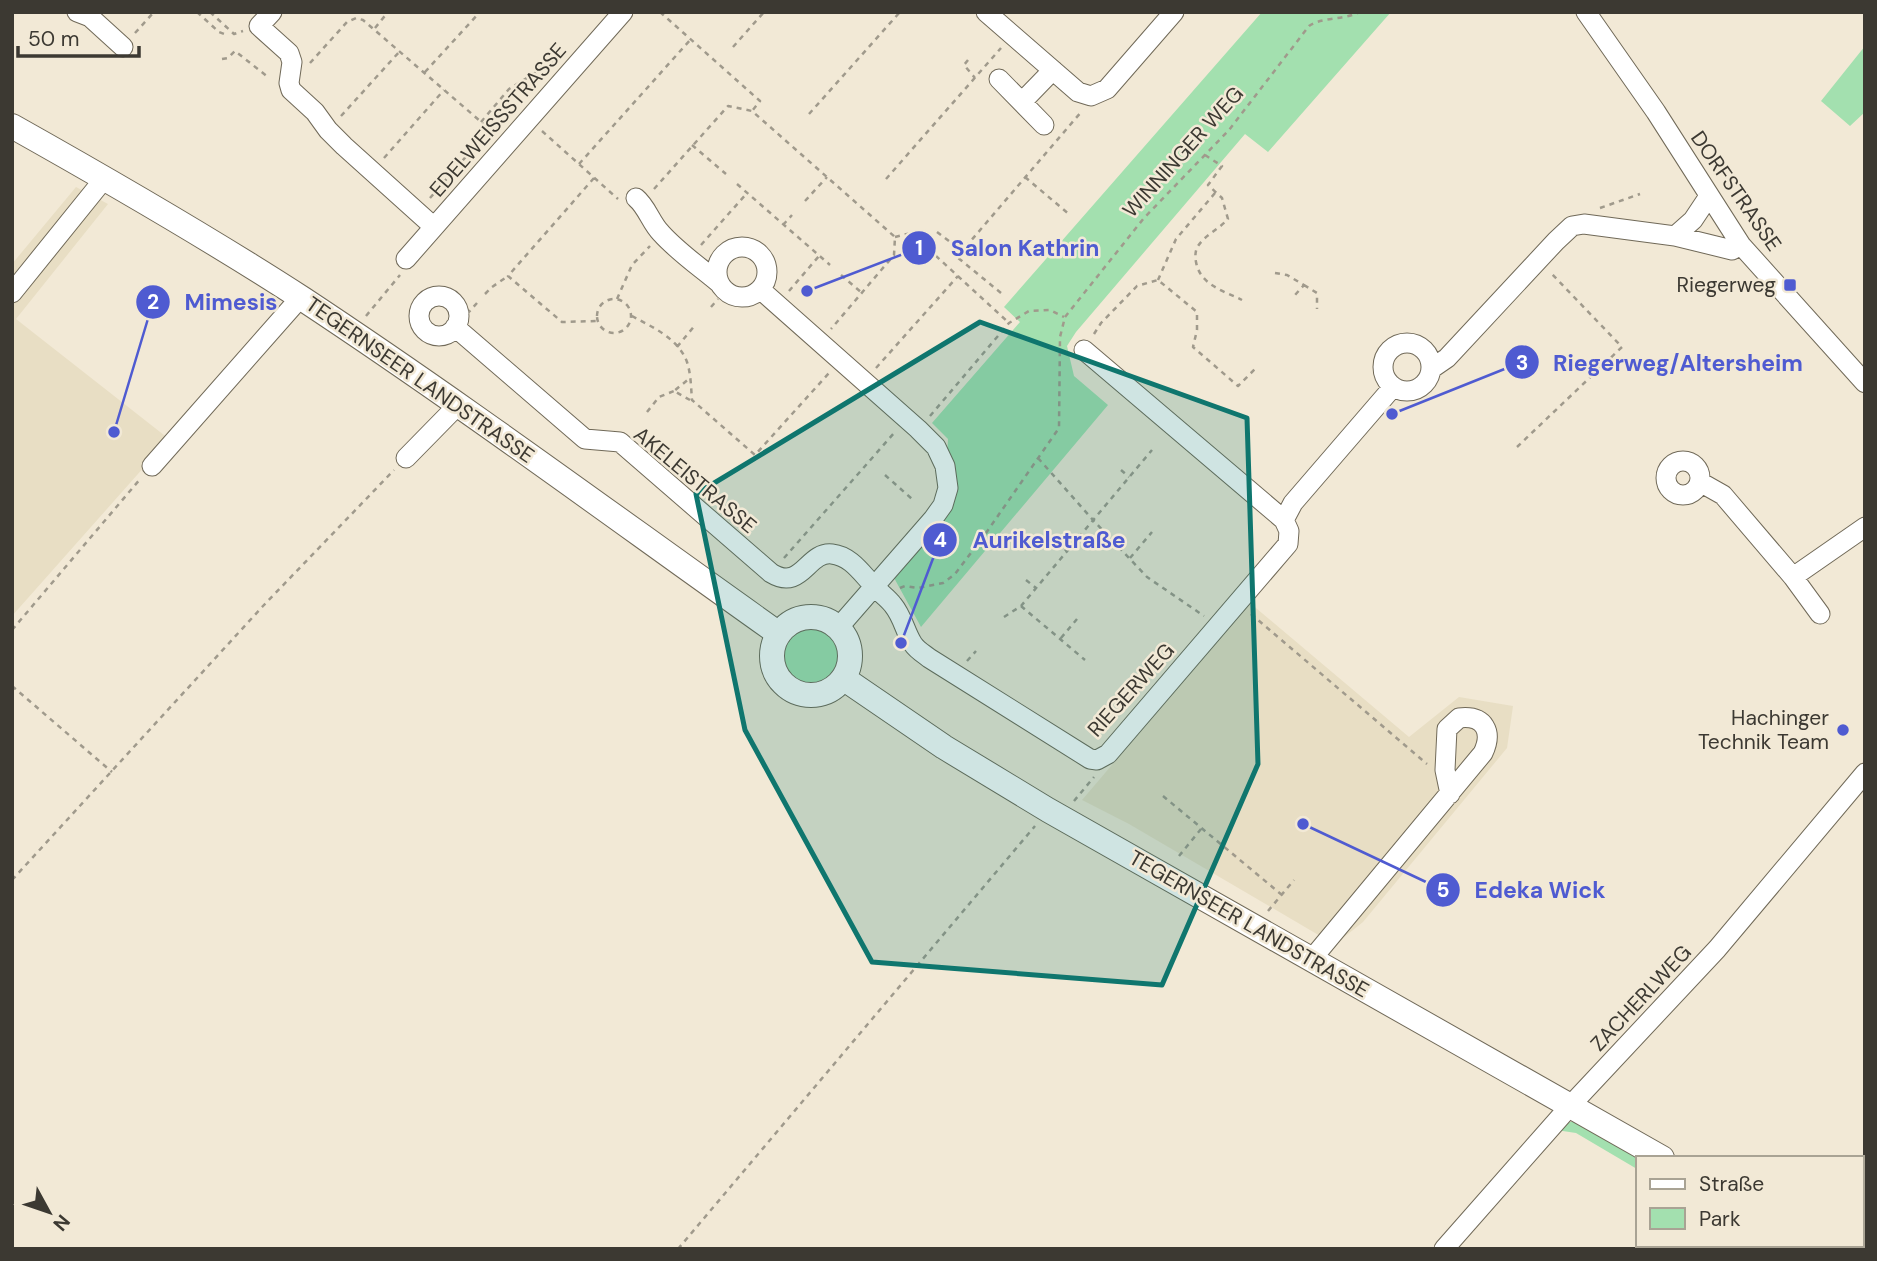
<svg xmlns="http://www.w3.org/2000/svg" width="1877" height="1261" viewBox="0 0 1877 1261" font-family="'DM Sans',sans-serif">
<style>
.built{fill:#e8dec4}
.green{fill:#a3e0af}
.lines{fill:none;stroke-linecap:round;stroke-linejoin:round}
.minor-casing{stroke:#706958;stroke-width:21}
.major-casing{stroke:#706958;stroke-width:26}
.path{stroke:#a09a8c;stroke-width:2.5;stroke-dasharray:5 5;stroke-linecap:butt}
.minor{stroke:#fff;stroke-width:19}
.major{stroke:#fff;stroke-width:24}
.marked{fill:#0f766e;fill-opacity:0.2;stroke:#0f766e;stroke-width:5;stroke-linejoin:round}
.poi-dot{fill:#4f5bd1;stroke:#f2e9d6;stroke-width:2.5}
.labels{text-anchor:middle;stroke-width:5;stroke-linejoin:round;paint-order:stroke}
.street-label{font-size:21px;fill:#3c3932;stroke:#f2e9d6}
.poi-label{font-size:21px;fill:#3c3932;stroke:#f2e9d6;text-anchor:end}
.leader{fill:none;stroke:#4f5bd1;stroke-width:2.5}
.callout-dot{fill:#4f5bd1;stroke:#f2e9d6;stroke-width:2.5}
.mark-label{font-size:21px;text-anchor:middle;font-weight:bold;fill:#fff}
.callout-label{font-size:23px;text-anchor:middle;font-weight:bold;fill:#4f5bd1;stroke:#f2e9d6;stroke-width:5;stroke-linejoin:round;paint-order:stroke}
</style>
<rect width="100%" height="100%" fill="#f2e9d6"/>
<path class="built" d="M 76,187 L 108,204 L 16,319 L 169,439 L 12,616 L 12,264 Z
M 1250,603 L 1409,737 L 1459,697 L 1513,706 L 1507,748 L 1363,922 L 1343,938 L 1327,940 L 1129,824 L 1082,800 Z"/>
<path class="green" d="M 1262,12 L 1391,12 L 1268,152 L 1245,134 L 1076,332 L 1067,346 L 1074,376 L 1108,405 L 921,627 L 893,576 L 943,519 L 948,439 L 932,423 L 1020,322 L 1004,307 Z
M 1865,46 L 1865,112 L 1850,126 L 1821,101 Z
M782 658a30 30 0 1 1 60 0a30 30 0 1 1-60 0Z
M 1570,1122 L 1579,1122 L 1637,1158 L 1637,1169 L 1576,1133 L 1556,1130 Z"/>
<g class="lines">
<defs>
<path id="minor" d="M 77,12 L 90,17 L 123,47
M 272,12 L 259,26 L 289,53 L 292,62 L 289,83 L 291,90 L 315,112 L 328,130 L 344,146 L 434,227
M 986,12 L 1078,92 L 1091,96 L 1107,89 L 1174,12
M 1586,12 L 1656,112 L 1741,245 L 1865,383
M 999,79 L 1044,125
M 1022,102 L 1053,70
M 636,198 C 647,207 651,223 661,233 C 678,252 700,267 719,283
M 1675,236 L 1693,220 L 1709,196
M717 272a25 25 0 1 1 50 0a25 25 0 1 1-50 0Z
M 406,259 L 623,12
M 761,290 L 918,429 L 936,447 L 945,466 L 948,488 L 943,505 L 933,519 L 838,628
M 12,293 L 104,179
M419 316a20 20 0 1 1 40 0a20 20 0 1 1-40 0Z
M 455,327 L 585,439 L 620,442 L 771,573 C 802,592 807,551 832,554 C 851,556 862,574 874,586 C 880,593 888,598 893,605 C 903,617 905,632 913,644 C 917,650 924,654 929,658 L 1090,759 L 1097,760 L 1108,754 L 1288,544 L 1289,531 L 1284,520 L 1293,503 L 1393,387
M1383 367a24 24 0 1 1 48 0a24 24 0 1 1-48 0Z
M 1084,350 L 1284,520
M 1431,369 L 1447,358 L 1556,241 L 1572,226 L 1584,224 L 1675,236 L 1732,250 L 1741,245
M 406,458 L 458,405
M1666 478a17 17 0 1 1 34 0a17 17 0 1 1-34 0Z
M 152,466 L 300,298
M 1700,482 L 1723,495 L 1793,577 L 1820,614
M 1793,577 L 1865,527
M 1311,960 L 1483,753 C 1493,732 1485,715 1459,718 L 1447,729 L 1445,770 L 1450,794
M 1444,1249 L 1570,1106 L 1717,949 L 1865,773"/>
<path id="major" d="M 12,126 C 110,181 209,238 303,299 C 465,406 621,522 779,634
M772 656a39 39 0 1 1 78 0a39 39 0 1 1-78 0Z
M 843,678 L 944,747 L 1048,810 L 1662,1158
M 1823,1245 L 1831,1249"/>
</defs>
<use href="#minor" class="minor-casing"/>
<use href="#major" class="major-casing"/>
<path class="path" d="M 197,12 L 219,32 L 227,35
M 210,12 L 234,34 L 243,31
M 660,12 L 760,101 L 752,111
M 375,28 L 388,12
M 135,33 L 154,12
M 733,47 L 764,12
M 222,59 L 228,58 L 235,51 L 268,77
M 968,60 L 964,65 L 975,78
M 310,63 L 347,22 L 356,18 L 363,20 L 494,133
M 425,72 L 480,12
M 809,114 L 900,12
M 341,116 L 400,51
M 481,122 L 509,89 L 556,60
M 542,131 L 618,199
M 692,145 L 726,174
M 1205,155 L 1222,166 L 1208,185 L 1222,198 L 1228,219 C 1219,229 1205,235 1198,246 C 1195,251 1195,256 1196,262 C 1200,285 1224,291 1242,300
M 384,158 L 444,90
M 579,164 L 691,39
M 1025,177 L 1070,215
M 594,178 L 508,276 L 562,322 L 597,321
M 886,179 L 1001,48
M 737,184 L 830,265
M 654,189 L 728,106 L 752,111 L 895,237 L 894,255 L 831,329
M 430,198 L 490,129
M 805,201 L 827,177
M 1600,208 L 1640,194
M 783,225 L 792,215
M 937,232 L 962,251
M 895,237 L 911,233 L 1009,323
M 701,245 L 747,193
M 1275,273 L 1287,275 L 1304,285 L 1295,295
M 841,275 L 862,293
M 1158,280 L 1176,239 L 1215,193
M 1304,285 L 1317,293 L 1317,309
M 789,291 L 819,256
M 1001,293 L 957,257 L 1082,111
M 485,294 L 492,287 L 508,276
M597 316a17 17 0 1 1 34 0a17 17 0 1 1-34 0Z
M 617,299 L 632,265 L 650,246
M 711,307 L 718,299
M 467,314 L 477,303
M 366,316 L 400,275
M 632,316 C 652,327 678,338 687,362 C 691,374 691,388 692,400 L 755,455 L 829,373
M 1094,334 L 1101,323 L 1137,286 L 1158,280 L 1197,312 L 1197,330 L 1193,347 L 1238,386 L 1256,368
M 677,347 L 696,324
M 876,368 L 958,276
M 690,400 L 674,391 L 690,378
M 647,412 L 659,397 L 674,391
M 930,416 L 1009,323 L 1029,311 L 1050,310 L 1064,317
M 1517,447 L 1622,347 L 1550,272
M 1038,458 L 1093,520 L 1147,577 L 1204,616
M 1121,470 L 1129,477
M 885,475 L 912,499
M 1057,543 L 1067,551
M 784,558 L 895,432
M 1130,558 L 1152,532
M 1026,580 L 1036,588
M 900,588 L 905,586 L 918,588 L 943,583 L 955,574 L 986,533 L 1059,428 L 1060,337 L 1065,317 L 1144,218 L 1229,130 L 1309,26 C 1321,17 1344,20 1360,12
M 1021,606 L 1085,660
M 1251,614 L 1427,764
M 1004,617 L 1021,606 L 1152,450
M 12,630 L 141,478
M 1061,638 L 1077,619
M 967,661 L 976,651
M 12,686 L 112,772
M 1163,796 L 1282,895
M 1074,801 L 1094,777
M 1179,856 L 1201,829
M 12,880 L 263,606 L 394,470
M 1268,911 L 1294,880
M 1861,1220 L 1865,1216
M 678,1249 L 1035,826"/>
<use href="#minor" class="minor"/>
<use href="#major" class="major"/>
</g>
<path class="marked" d="M 980,322 L 1247,418 L 1258,764 L 1162,985 L 872,962 L 745,730 L 696,494 Z"/>
<g class="poi-dot">
<rect x="1783" y="278" width="14" height="14" rx="3.5"/>
<circle cx="1843" cy="730" r="7"/>
</g>
<g class="labels">
<g class="street-label">
<text transform="translate(498 120) rotate(-49)" y="7">EDELWEISSSTRASSE</text>
<text transform="translate(1183 152) rotate(-48)" y="7">WINNINGER WEG</text>
<text transform="translate(1736 191) rotate(55)" y="7">DORFSTRASSE</text>
<text transform="translate(420 380) rotate(35)" y="7">TEGERNSEER LANDSTRASSE</text>
<text transform="translate(695 480) rotate(40)" y="7">AKELEISTRASSE</text>
<text transform="translate(1131 690) rotate(-48)" y="7">RIEGERWEG</text>
<text transform="translate(1249 924) rotate(30)" y="7">TEGERNSEER LANDSTRASSE</text>
<text transform="translate(1641 998) rotate(-47)" y="7">ZACHERLWEG</text>
</g>
<g class="poi-label">
<text x="1776" y="292">Riegerweg</text>
<text x="1829" y="725">Hachinger<tspan x="1829" dy="24">Technik Team</tspan></text>
</g>
</g>
<path class="leader" d="M807 291L919 248M114 432L153 302M1392 414L1522 362M901 643L940 540M1303 824L1443 890"/>
<g class="callout-dot">
<circle cx="807" cy="291" r="7"/>
<circle cx="114" cy="432" r="7"/>
<circle cx="1392" cy="414" r="7"/>
<circle cx="901" cy="643" r="7"/>
<circle cx="1303" cy="824" r="7"/>
<circle cx="919" cy="248" r="18"/>
<circle cx="153" cy="302" r="18"/>
<circle cx="1522" cy="362" r="18"/>
<circle cx="940" cy="540" r="18"/>
<circle cx="1443" cy="890" r="18"/>
</g>
<g class="mark-label">
<text x="919" y="255">1</text>
<text x="153" y="309">2</text>
<text x="1522" y="370">3</text>
<text x="940" y="547">4</text>
<text x="1443" y="897">5</text>
</g>
<g class="callout-label">
<text x="1025" y="256">Salon Kathrin</text>
<text x="231" y="310">Mimesis</text>
<text x="1678" y="371">Riegerweg/Altersheim</text>
<text x="1049" y="548">Aurikelstraße</text>
<text x="1540" y="898">Edeka Wick</text>
</g>
<rect width="1877" height="1261" fill="none" stroke="#3c3932" stroke-width="28"/>
<rect x="1636" y="1156" width="228" height="91" fill="#f2e9d6" stroke="#a9a394" stroke-width="2"/>
<rect x="1650" y="1179" width="35" height="10" fill="#ffffff" stroke="#a9a394" stroke-width="2"/>
<text x="1699" y="1191" font-size="21" fill="#3c3932">Straße</text>
<rect x="1650" y="1208" width="35" height="21" fill="#a3e0af" stroke="#a9a394" stroke-width="2"/>
<text x="1699" y="1226" font-size="21" fill="#3c3932">Park</text>
<g transform="translate(49 1212) rotate(130)" stroke="#f2e9d6" stroke-width="5" paint-order="stroke">
<path d="M0-5L12 26L0 18L-12 26Z" fill="#3c3932"/>
<text y="-10" font-size="19" font-weight="bold" text-anchor="middle" fill="#3c3932">N</text>
</g>
<path d="M18 46v10h121v-10" fill="none" stroke="#3c3932" stroke-width="3.5"/>
<text x="28" y="46" font-size="21" fill="#3c3932" stroke="#f2e9d6" stroke-width="5" paint-order="stroke">50 m</text>
</svg>
